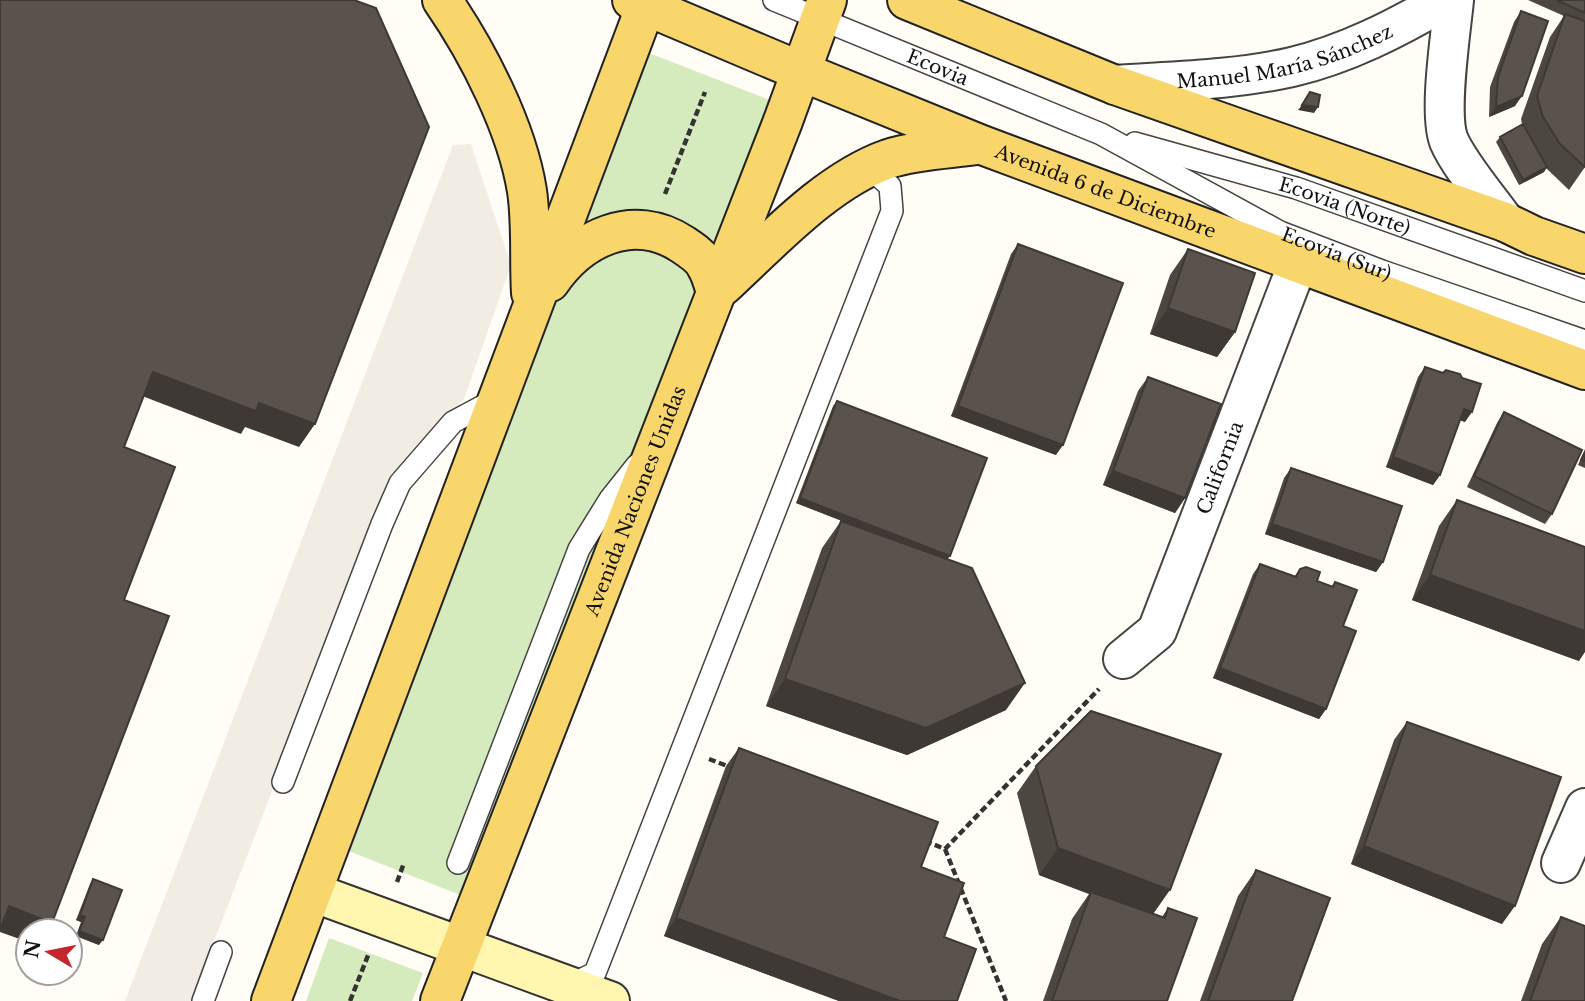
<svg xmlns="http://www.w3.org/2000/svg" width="1585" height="1001" viewBox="0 0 1585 1001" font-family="'Libre Baskerville',serif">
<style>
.green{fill:#d5ebbd}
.plaza{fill:#f1ede2}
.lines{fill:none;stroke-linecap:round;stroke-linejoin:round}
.lane-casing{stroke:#444;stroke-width:24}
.street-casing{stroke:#444;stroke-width:42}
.secondary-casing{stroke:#333;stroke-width:42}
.primary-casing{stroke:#222;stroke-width:42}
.path{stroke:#333;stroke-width:4.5;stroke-dasharray:7 3.5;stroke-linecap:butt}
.lane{stroke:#fff;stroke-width:21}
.street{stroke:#fff;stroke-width:38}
.secondary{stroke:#fff6b0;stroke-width:38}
.primary{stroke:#f9d66b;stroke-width:38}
.wall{fill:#4d4742}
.shaded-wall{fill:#3f3936}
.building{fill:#5a524d;stroke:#3f3936;stroke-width:2}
.labels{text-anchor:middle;stroke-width:7;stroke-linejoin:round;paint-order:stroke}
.street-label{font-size:19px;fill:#111;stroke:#fff}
</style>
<rect width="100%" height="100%" fill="#fffdf5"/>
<path class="green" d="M 649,53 L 780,104 L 473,900 L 341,848 Z
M 329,938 L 423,973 L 412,1001 L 306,1001 Z"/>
<path class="plaza" d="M 471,144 L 511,265 L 464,399 L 391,483 L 191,1001 L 125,1001 L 453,145 Z"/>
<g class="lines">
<defs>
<g id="lane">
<path id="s1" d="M 774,0 L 1101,134 L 1280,232 L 1382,271 L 1585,341"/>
<path id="s2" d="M 1135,143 L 1296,188 L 1585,291"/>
<path d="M 283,782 L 382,524 L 400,483 L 453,422 L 496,399"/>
<path d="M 458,863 L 579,549 L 610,499 L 637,465"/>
<path d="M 568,986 L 595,973 L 892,211 L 890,186 L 869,168"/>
<path d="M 203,1001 L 221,952"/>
</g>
<g id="street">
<path d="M 1454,0 C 1451,32 1438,114 1449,141 C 1460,166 1488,198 1505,222"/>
<path id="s3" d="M 1115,85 C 1173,81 1235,80 1292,67 C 1347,54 1397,28 1445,0"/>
<path id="s4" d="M 1123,659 L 1157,631 L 1298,263"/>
<path d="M 1561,863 L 1585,808"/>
</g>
<path id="secondary" d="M 312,892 L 610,1001"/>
<g id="primary">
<path d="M 442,0 C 478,52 517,128 527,191 C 532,224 529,260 531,293"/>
<path id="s5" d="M 632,0 L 800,71 L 982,145 L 1585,370"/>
<path d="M 907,0 L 1115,85 L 1505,222 L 1534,236 L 1585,254"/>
<path d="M 550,282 C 580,238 633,212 682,244 C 691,250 702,257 706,266 C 711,274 713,283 716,292"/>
<path d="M 723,286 C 771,242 826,181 888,159 C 916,150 948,149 978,145"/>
<path d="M 271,1001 L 648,0"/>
<path id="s6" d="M 440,1001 L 783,121 L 827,0"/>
</g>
</defs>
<use href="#lane" class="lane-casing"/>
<use href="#street" class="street-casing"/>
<use href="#secondary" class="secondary-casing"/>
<use href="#primary" class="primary-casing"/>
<path class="path" d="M 665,194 L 705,92
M 709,759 L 730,767
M 925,841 L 945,849 L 1099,689
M 945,849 L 1006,1001
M 397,882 L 404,863
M 350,1001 L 369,953"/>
<use href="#lane" class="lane"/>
<use href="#street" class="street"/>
<use href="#secondary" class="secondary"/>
<use href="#primary" class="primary"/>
</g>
<path class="wall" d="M 1528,0 L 1585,0 L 1585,167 L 1569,190 L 1546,168 L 1544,172 L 1519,185 L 1496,142 L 1500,137 L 1522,124 L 1521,119 L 1550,37 L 1564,16 Z
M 1521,11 L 1515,106 L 1489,117 L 1490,87 L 1514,22 Z
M 1018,244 L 1056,455 L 951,416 L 1011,254 Z
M 1188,249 L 1235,332 L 1217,357 L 1150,334 L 1170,275 Z
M 1425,367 L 1443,373 L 1465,422 L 1460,420 L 1440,475 L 1433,485 L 1386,467 L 1418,377 Z
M 1148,377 L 1185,498 L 1175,513 L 1103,485 L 1138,391 Z
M 837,401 L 948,559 L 1006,710 L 907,755 L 766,706 L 822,548 L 841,521 L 875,534 L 796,503 L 833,406 Z
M 1504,412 L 1552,514 L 1545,524 L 1467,487 L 1497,423 Z
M 1585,449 L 1585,468 L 1578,465 Z
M 1291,468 L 1383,562 L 1376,572 L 1265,534 L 1284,478 Z
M 1457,500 L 1579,661 L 1412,600 L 1439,526 Z
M 1260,564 L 1294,577 L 1300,569 L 1317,581 L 1331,587 L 1335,582 L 1343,626 L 1326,709 L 1319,719 L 1213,678 L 1253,574 Z
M 1407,722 L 1502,924 L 1351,864 L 1394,740 Z
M 739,748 L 921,867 L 944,937 L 957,1001 L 839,1001 L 664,936 L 726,766 Z
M 1036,766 L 1153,914 L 1162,917 L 1168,908 L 1167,1001 L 1043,1001 L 1072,919 L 1089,894 L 1039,875 L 1017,793 Z
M 1256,870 L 1292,1001 L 1200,1001 L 1238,896 Z
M 93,879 L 99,945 L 76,936 L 81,922 L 76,920 L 90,884 Z
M 1561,917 L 1585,1001 L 1521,1001 L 1542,944 Z"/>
<path class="shaded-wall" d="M 1522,96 L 1515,106 L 1489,117 L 1496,107 Z
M 1302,105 L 1318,107 L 1314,113 L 1298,110 Z
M 1547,167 L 1544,172 L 1519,185 L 1523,180 Z
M 1168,308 L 1235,332 L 1217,357 L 1150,334 Z
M 153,372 L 259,403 L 315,424 L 299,447 L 245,427 L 241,434 L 137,394 Z
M 958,406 L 1063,445 L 1056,455 L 951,416 Z
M 1464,409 L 1472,412 L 1465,422 L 1457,419 Z
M 1393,457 L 1440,475 L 1433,485 L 1386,467 Z
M 1113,471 L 1185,498 L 1175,513 L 1103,485 Z
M 800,498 L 950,556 L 946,561 L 796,503 Z
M 1272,524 L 1383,562 L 1376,572 L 1265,534 Z
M 1430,575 L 1585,631 L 1585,652 L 1579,661 L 1412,600 Z
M 1220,668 L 1326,709 L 1319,719 L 1213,678 Z
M 785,679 L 1025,683 L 1006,710 L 907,755 L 766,706 Z
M 1364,846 L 1515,906 L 1502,924 L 1351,864 Z
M 1058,848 L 1170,890 L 1151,917 L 1039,875 Z
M 9,906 L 52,923 L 47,931 L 28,931 L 28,942 L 0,932 L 0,919 Z
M 80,915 L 85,917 L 81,922 L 76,920 Z
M 676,918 L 900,1001 L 839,1001 L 664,936 Z
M 79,931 L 103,940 L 99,945 L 76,936 Z"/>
<path class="building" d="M 0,0 L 354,0 L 376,8 L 429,127 L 315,424 L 259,403 L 256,411 L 153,372 L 124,447 L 175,467 L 124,600 L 169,616 L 52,923 L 9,906 L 0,930 Z
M 1557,0 L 1585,0 L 1585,13 Z
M 1521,11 L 1548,21 L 1522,96 L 1496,107 L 1498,77 Z
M 1565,14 L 1585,21 L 1585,167 L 1560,144 L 1543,117 L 1537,96 Z
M 1310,92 L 1320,95 L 1318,107 L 1302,105 Z
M 1523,124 L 1547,167 L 1523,180 L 1500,137 Z
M 1018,244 L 1123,283 L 1063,445 L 958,406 Z
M 1188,249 L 1255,273 L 1235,332 L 1168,308 Z
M 1425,367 L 1443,373 L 1446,370 L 1460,374 L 1462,378 L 1481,384 L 1472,412 L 1464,409 L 1440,475 L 1393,457 Z
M 1148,377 L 1221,404 L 1185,498 L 1113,471 Z
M 837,401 L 987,458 L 950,556 L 800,498 Z
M 1504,412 L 1582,450 L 1552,514 L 1474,476 Z
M 1585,452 L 1585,461 L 1581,460 Z
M 1291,468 L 1402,506 L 1383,562 L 1272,524 Z
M 1457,500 L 1585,547 L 1585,631 L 1430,575 Z
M 841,521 L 972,568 L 1025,683 L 926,728 L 785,679 Z
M 1260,564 L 1296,577 L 1300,569 L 1306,567 L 1320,572 L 1317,581 L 1333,587 L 1335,582 L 1357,590 L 1343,626 L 1356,631 L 1326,709 L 1220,668 Z
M 1091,711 L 1221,754 L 1170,890 L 1058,848 L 1036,766 Z
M 1407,722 L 1561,777 L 1515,906 L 1364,846 Z
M 739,748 L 938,822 L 921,867 L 964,883 L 944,937 L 976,949 L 957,1001 L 900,1001 L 676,918 Z
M 1256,870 L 1330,898 L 1292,1001 L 1208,1001 Z
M 93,879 L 122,890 L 103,940 L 79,931 L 85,917 L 80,915 Z
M 1091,892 L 1165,918 L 1168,908 L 1197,918 L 1167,1001 L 1052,1001 Z
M 1561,917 L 1585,926 L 1585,1001 L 1530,1001 Z"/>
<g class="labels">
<g class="street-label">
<text dy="7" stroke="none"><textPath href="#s3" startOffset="173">Manuel María Sánchez</textPath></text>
<text dy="7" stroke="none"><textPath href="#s1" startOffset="177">Ecovia</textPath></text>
<text dy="7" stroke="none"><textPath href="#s5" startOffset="511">Avenida 6 de Diciembre</textPath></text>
<text dy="7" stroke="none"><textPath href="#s2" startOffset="219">Ecovia (Norte)</textPath></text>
<text dy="7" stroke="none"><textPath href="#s1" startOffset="618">Ecovia (Sur)</textPath></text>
<text dy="7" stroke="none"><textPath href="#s4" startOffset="219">California</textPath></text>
<text dy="7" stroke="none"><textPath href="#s6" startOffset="537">Avenida Naciones Unidas</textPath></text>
</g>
</g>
<g transform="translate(49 952) rotate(280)"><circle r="33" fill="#ffffff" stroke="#a0a0a0" stroke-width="2"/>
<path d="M0-5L12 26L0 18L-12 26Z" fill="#c4262e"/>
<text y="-10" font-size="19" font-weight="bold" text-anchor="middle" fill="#111111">N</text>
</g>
</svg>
